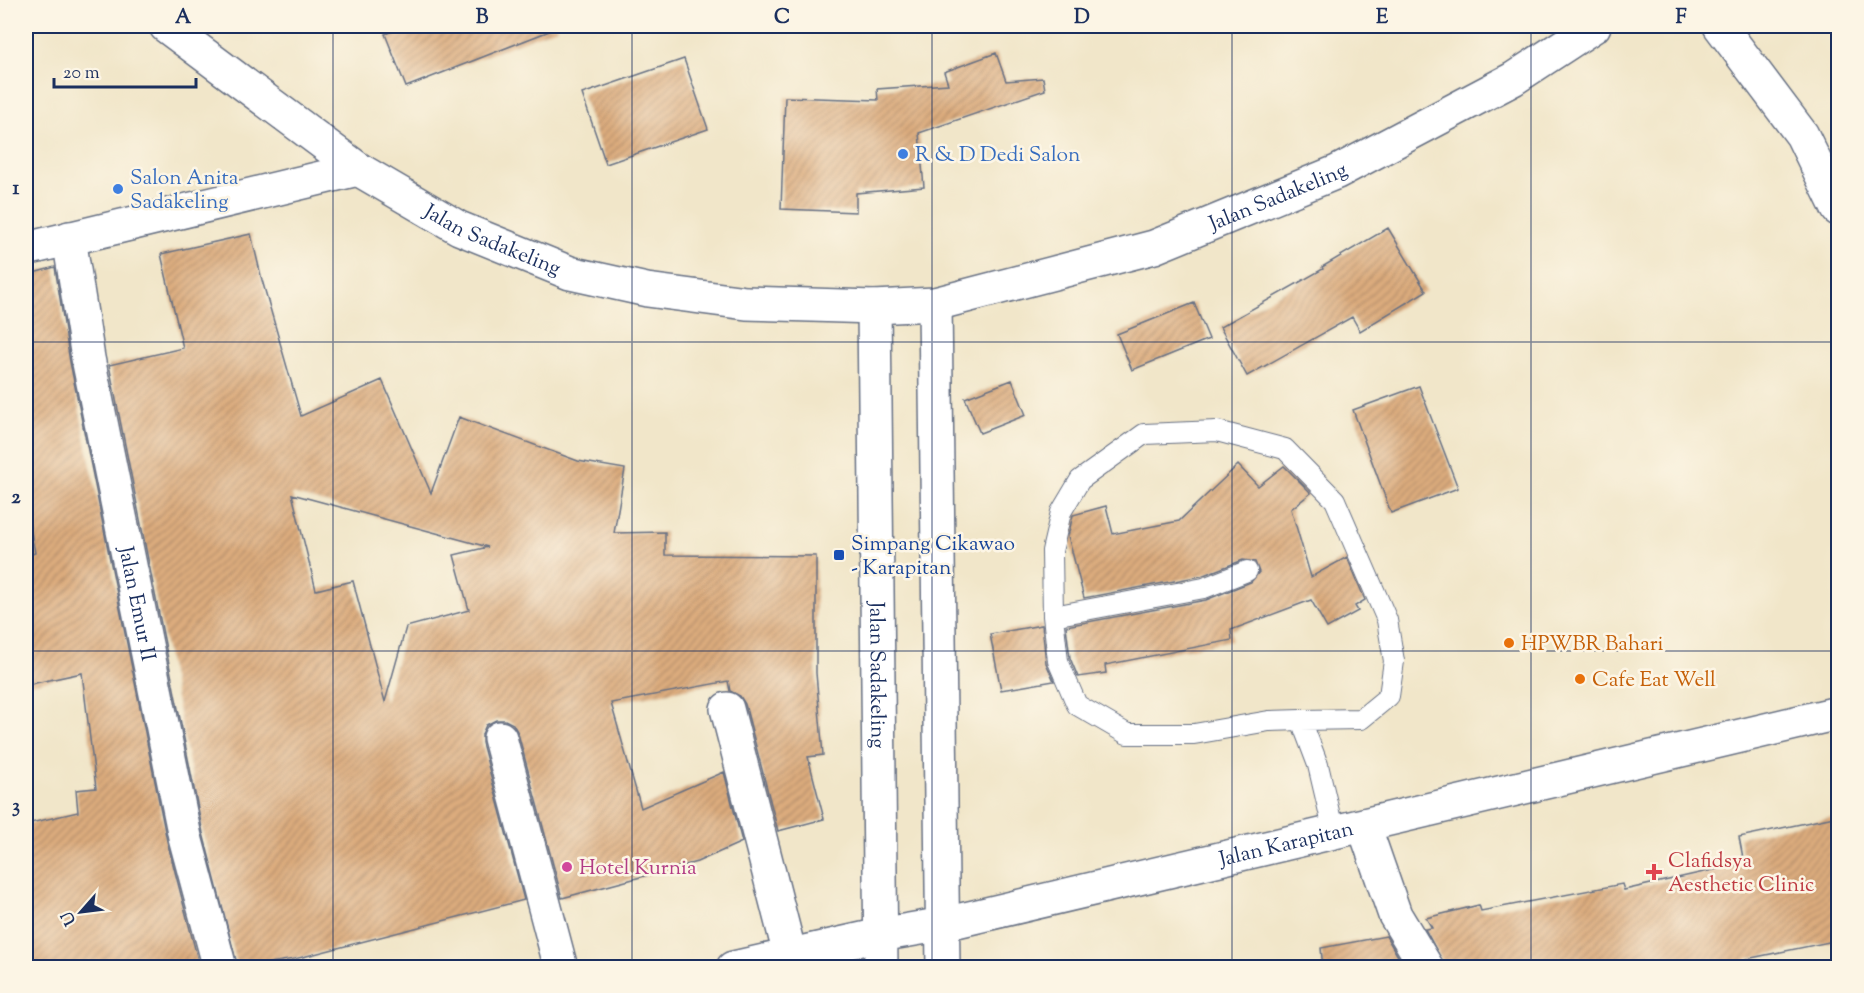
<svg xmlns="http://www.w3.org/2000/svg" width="1864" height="993" viewBox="0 0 1864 993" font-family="'Sorts Mill Goudy',serif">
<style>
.building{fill:url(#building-hatch);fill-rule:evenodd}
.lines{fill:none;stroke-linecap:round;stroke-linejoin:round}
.service-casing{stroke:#666f83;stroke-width:22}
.minor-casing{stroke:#666f83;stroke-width:36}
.tertiary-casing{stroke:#666f83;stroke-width:36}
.secondary-casing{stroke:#666f83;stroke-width:36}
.service{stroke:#fff;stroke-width:20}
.minor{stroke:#fff;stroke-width:33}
.tertiary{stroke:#fff;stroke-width:33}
.secondary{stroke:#fff;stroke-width:33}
.grid{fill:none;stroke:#1b2f5e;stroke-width:1.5;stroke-opacity:0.55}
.shop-dot{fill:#3f7fe0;stroke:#fcf5e5;stroke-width:2}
.transit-dot{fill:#1a4fb4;stroke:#fcf5e5;stroke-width:2}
.food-dot{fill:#e8710a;stroke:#fcf5e5;stroke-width:2}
.hotel-dot{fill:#d1479c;stroke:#fcf5e5;stroke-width:2}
.health-dot{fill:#e0444e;stroke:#fcf5e5;stroke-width:2}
.labels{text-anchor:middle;stroke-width:5;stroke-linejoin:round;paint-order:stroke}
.shop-label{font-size:21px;fill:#366cbe;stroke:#fcf5e5;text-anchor:start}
.street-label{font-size:21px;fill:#1b2f5e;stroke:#fcf5e5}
.transit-label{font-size:21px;fill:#164399;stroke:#fcf5e5;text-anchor:start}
.food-label{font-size:21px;fill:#c56008;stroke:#fcf5e5;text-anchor:start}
.health-label{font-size:21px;fill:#be3a42;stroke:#fcf5e5;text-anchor:start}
.hotel-label{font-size:21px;fill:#b23c85;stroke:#fcf5e5;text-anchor:start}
.neatline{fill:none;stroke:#1b2f5e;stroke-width:2}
.grid-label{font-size:20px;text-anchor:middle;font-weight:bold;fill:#1b2f5e}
</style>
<defs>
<pattern id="building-hatch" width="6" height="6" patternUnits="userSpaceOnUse" patternTransform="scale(1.5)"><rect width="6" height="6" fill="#dcac7d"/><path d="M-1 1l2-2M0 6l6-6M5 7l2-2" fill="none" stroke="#b28c6a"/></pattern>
</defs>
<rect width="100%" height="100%" fill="#fcf5e5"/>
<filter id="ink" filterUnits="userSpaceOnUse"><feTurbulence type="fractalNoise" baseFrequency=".0167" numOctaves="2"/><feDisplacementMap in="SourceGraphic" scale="12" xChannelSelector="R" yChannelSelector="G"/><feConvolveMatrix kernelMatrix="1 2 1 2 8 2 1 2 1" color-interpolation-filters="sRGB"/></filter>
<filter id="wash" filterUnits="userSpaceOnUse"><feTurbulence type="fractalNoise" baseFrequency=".008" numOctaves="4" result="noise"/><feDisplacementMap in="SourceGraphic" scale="24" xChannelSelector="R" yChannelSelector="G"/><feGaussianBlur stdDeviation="1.35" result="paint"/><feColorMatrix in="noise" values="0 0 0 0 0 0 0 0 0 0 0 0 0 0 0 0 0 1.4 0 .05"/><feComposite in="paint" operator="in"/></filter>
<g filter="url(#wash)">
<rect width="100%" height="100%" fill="#f1e6c9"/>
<g id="blocks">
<path class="building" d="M 406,26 L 556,26 L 557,28 L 406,87 L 385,34 Z
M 996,53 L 1006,81 L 1043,78 L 1045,90 L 919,133 L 924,187 L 856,193 L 856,212 L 781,209 L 785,97 L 878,100 L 877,89 L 948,84 L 944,72 Z
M 684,59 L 708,129 L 606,164 L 582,94 Z
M 1388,228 L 1426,291 L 1360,331 L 1352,317 L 1247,376 L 1220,327 L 1323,269 L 1322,267 Z
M 251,234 L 262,280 L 301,416 L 382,380 L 431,493 L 459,417 L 578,461 L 625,469 L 614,533 L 665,532 L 665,555 L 816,556 L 816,673 L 823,755 L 808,757 L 824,819 L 778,831 L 745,704 L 740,696 L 730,691 L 728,681 L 611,703 L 641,808 L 724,772 L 742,842 L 697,862 L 562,898 L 518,733 L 513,724 L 505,720 L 496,720 L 486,725 L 482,734 L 482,743 L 524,900 L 295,959 L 238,968 L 203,833 L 109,365 L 183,348 L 161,254 ZM 292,494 L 488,547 L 454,555 L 469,610 L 406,627 L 385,702 L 353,581 L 316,590 Z
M 55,267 L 70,362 L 167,841 L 200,968 L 26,968 L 26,824 L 78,812 L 76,790 L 96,788 L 82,673 L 26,685 L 26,556 L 35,553 L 26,505 L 26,275 Z
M 1194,303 L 1209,339 L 1132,370 L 1117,334 Z
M 1012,380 L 1026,415 L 980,433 L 965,398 Z
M 1419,386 L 1458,488 L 1391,513 L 1353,410 Z
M 1238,465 L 1258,486 L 1284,466 L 1311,493 L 1291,509 L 1311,577 L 1347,557 L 1365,600 L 1355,606 L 1358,611 L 1327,628 L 1311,600 L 1231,630 L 1232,640 L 1105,665 L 1106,673 L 1078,677 L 1070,658 L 1066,626 L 1206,600 L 1251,582 L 1259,572 L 1255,562 L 1243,560 L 1201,576 L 1084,598 L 1068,536 L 1073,515 L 1106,506 L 1113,534 L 1179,521 Z
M 1042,625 L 1046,663 L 1054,681 L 1001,690 L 990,634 Z
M 1839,816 L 1839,940 L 1746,959 L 1748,968 L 1446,968 L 1425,929 L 1432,928 L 1426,918 L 1479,905 L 1481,911 L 1622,884 L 1624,890 L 1744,863 L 1739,837 Z
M 1386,936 L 1405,968 L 1323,968 L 1321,948 Z"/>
</g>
</g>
<g filter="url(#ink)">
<use href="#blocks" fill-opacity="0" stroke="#666f83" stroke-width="1.5"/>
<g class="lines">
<defs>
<path id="service" d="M 1053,616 L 1204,588 L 1247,571
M 1301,720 L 1361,719 L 1389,696 L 1394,661 L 1387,620 L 1335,500 L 1285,449 L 1217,431 L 1144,434 L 1080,480 L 1061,512 L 1052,551 L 1053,616 L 1058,661 L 1077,705 L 1127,734 L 1194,734 L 1269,721 L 1301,720 L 1318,765 L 1334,833"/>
<g id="minor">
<path id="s1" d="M 69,238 L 88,358 L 185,837 L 220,968"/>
<path d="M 26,249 L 358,169"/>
<path d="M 727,709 L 790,955"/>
<path d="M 500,738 L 561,968"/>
<path d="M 1364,826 L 1395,915 L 1427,968"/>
</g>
<g id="tertiary">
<path id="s2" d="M 166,26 L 358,169 L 459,228 L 570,273 L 647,290 L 746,303 L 874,307 L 935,304 L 1154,247 L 1337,172 L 1513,79 L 1594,26"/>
<path d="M 1720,26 L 1802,135 L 1838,209"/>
<path d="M 935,304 L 943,968"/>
<path id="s3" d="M 874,307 L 881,968"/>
</g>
<g id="secondary">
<path id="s4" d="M 733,968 L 880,935 L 944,924 L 1838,713"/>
</g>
</defs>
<use href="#service" class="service-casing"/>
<use href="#minor" class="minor-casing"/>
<use href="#tertiary" class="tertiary-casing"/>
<use href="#secondary" class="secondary-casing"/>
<use href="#service" class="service"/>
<use href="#minor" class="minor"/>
<use href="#tertiary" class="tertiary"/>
<use href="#secondary" class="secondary"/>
</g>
</g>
<path class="grid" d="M 333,26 L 333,968M 632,26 L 632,968M 932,26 L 932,968M 1232,26 L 1232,968M 1531,26 L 1531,968M 26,342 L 1838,342M 26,651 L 1838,651"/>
<g class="shop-dot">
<circle cx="903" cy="154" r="6"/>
<circle cx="118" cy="189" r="6"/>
</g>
<rect class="transit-dot" x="833" y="549" width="12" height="12" rx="3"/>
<g class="food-dot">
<circle cx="1509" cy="643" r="6"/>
<circle cx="1580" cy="679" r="6"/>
</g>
<circle class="hotel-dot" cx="567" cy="867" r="6"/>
<path class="health-dot" d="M1651 863h6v6h6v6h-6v6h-6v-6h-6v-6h6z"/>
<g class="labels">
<g class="shop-label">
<text x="915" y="161">R &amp; D Dedi Salon</text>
<text x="130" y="184">Salon Anita<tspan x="130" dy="24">Sadakeling</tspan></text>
</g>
<g class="street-label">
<text dy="7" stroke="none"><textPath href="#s2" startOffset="1204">Jalan Sadakeling</textPath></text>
<text dy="7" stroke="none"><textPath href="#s2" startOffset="392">Jalan Sadakeling</textPath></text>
<text dy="7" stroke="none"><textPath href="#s1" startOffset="372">Jalan Emur II</textPath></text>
<text dy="7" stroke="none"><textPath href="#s3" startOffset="368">Jalan Sadakeling</textPath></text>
<text dy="7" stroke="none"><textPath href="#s4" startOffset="567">Jalan Karapitan</textPath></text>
</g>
<g class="transit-label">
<text x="851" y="550">Simpang Cikawao<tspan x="851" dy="24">- Karapitan</tspan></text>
</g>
<g class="food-label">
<text x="1521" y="650">HPWBR Bahari</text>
<text x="1592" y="686">Cafe Eat Well</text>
</g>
<g class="health-label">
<text x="1668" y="867">Clafidsya<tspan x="1668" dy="24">Aesthetic Clinic</tspan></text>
</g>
<g class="hotel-label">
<text x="579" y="874">Hotel Kurnia</text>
</g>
</g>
<rect width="1864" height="993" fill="none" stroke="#fcf5e5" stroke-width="66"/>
<g transform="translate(81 912) rotate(242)" stroke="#fcf5e5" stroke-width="4.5" paint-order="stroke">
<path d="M0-4.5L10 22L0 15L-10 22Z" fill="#1b2f5e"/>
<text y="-9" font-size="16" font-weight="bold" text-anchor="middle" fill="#1b2f5e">U</text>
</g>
<path d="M54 78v9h142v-9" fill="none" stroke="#1b2f5e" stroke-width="3"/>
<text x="63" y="78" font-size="18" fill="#1b2f5e" stroke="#fcf5e5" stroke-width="4.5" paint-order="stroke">20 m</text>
<rect x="33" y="33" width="1798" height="927" class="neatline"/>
<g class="grid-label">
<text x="183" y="23">A</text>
<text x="482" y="23">B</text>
<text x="782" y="23">C</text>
<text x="1082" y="23">D</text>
<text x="1382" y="23">E</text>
<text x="1681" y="23">F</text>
<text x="16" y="194">1</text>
<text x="16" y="503">2</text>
<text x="16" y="812">3</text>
</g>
</svg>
